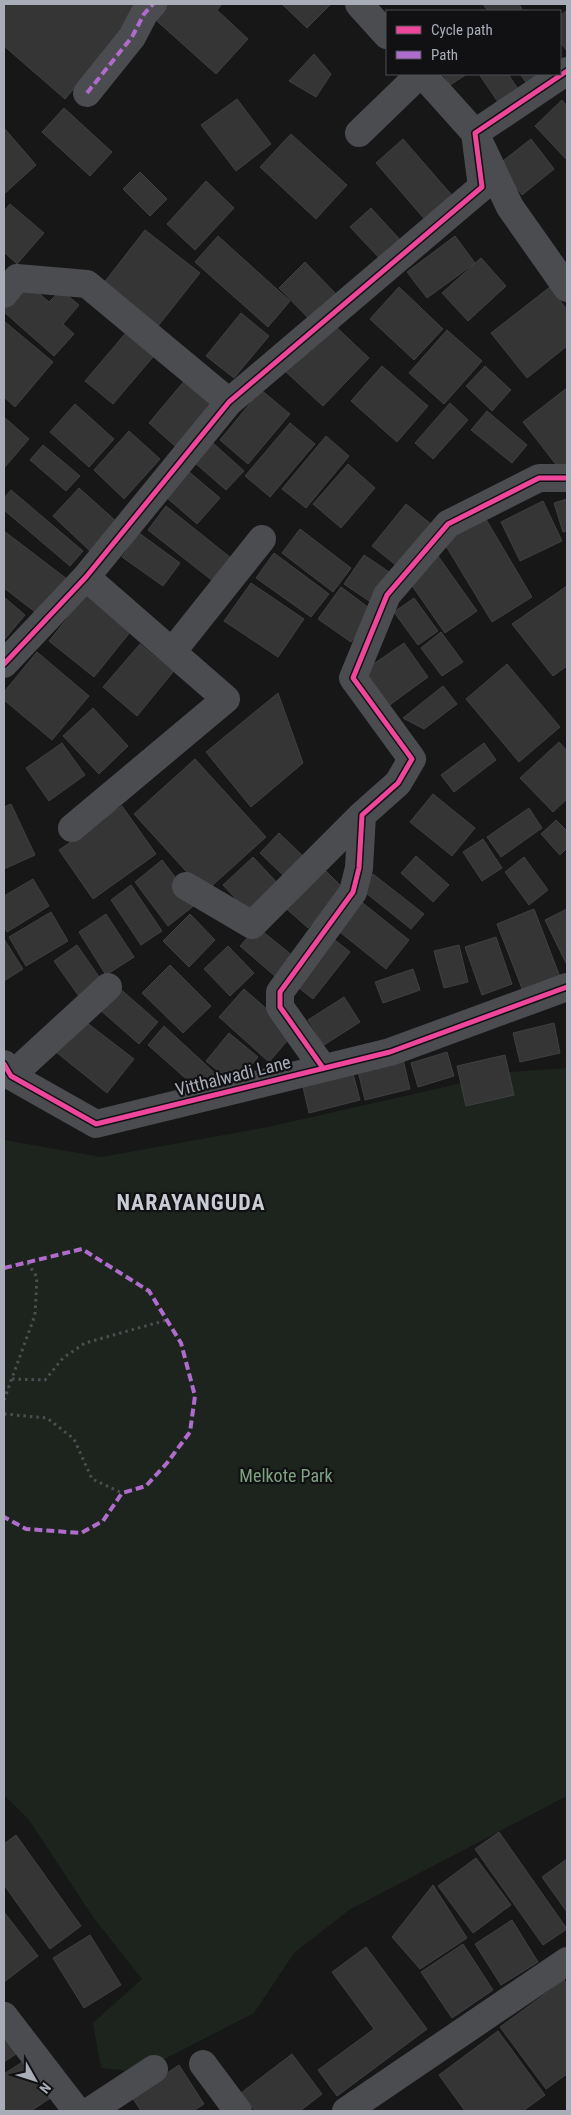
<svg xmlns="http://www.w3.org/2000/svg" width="571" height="2115" viewBox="0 0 571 2115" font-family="'Roboto Condensed',sans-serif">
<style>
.green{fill:#1d241e}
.building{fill:#353536;stroke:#3f4043}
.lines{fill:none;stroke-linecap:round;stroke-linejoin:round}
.path{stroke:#4d4e52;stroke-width:3;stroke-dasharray:2.5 4;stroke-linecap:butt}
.street{stroke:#4b4c50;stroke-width:28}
.quiet{stroke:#b06ccc;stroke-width:4;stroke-dasharray:8 4;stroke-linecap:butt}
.cycleway-casing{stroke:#111113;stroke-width:8}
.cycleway{stroke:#ed469a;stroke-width:5}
.labels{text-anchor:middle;stroke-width:4.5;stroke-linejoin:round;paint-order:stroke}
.street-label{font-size:18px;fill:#a8adb8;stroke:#111113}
.park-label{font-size:18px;fill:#7fa381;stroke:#111113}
.district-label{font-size:22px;font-weight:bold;letter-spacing:1px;fill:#c9ccd4;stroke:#111113}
</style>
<rect width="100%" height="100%" fill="#171717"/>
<path class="green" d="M 567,1068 L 567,1796 L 349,1910 L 294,1953 L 254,2013 L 139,2072 L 101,2068 L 93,2023 L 142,1979 L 93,1917 L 29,1820 L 4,1795 L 4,1140 L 101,1157 L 268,1127 L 511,1072 Z"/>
<path class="building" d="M 4,4 L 147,4 L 65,99 L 4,46 Z
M 157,4 L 222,4 L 217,10 L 248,39 L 216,74 L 148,13 Z
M 282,4 L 331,4 L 307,28 Z
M 483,4 L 519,4 L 522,9 L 519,11 L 488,11 Z
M 567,10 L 567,51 L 560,42 L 560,16 Z
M 314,54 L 331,74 L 316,97 L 289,81 Z
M 443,74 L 467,74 L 450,85 Z
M 479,74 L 508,74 L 518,89 L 498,102 Z
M 520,74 L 548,74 L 530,88 Z
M 237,99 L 271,144 L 236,171 L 201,125 Z
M 562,100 L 567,106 L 567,160 L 535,126 Z
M 64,108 L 112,152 L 90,176 L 42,132 Z
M 4,128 L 36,165 L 4,194 Z
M 291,134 L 347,185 L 316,219 L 260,167 Z
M 403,139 L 456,200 L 428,223 L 376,163 Z
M 531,139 L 554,169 L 522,195 L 499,164 Z
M 140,172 L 167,199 L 150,216 L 123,189 Z
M 206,181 L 234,208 L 195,250 L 167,224 Z
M 10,204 L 44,233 L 17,264 L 4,252 L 4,211 Z
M 371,208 L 403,243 L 383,262 L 350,227 Z
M 145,230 L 200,273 L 158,326 L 103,284 Z
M 218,236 L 290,301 L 268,327 L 195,262 Z
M 455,236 L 475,263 L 427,298 L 407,272 Z
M 481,258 L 506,286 L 468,321 L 442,293 Z
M 305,262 L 341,299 L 315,325 L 279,288 Z
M 26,282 L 49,302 L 61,290 L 79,305 L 63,324 L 74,334 L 54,356 L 4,312 L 4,307 Z
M 399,287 L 443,329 L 414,360 L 370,319 Z
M 550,287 L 567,310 L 567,346 L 527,378 L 491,333 Z
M 241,313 L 269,336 L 234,378 L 206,356 Z
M 4,321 L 53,362 L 15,407 L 4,397 Z
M 332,323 L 369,358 L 323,406 L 286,372 Z
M 130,328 L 158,351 L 113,404 L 85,381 Z
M 447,330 L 482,361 L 444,404 L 409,373 Z
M 382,366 L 428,406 L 397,442 L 351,401 Z
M 485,366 L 511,390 L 492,411 L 466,386 Z
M 186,379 L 213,401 L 175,446 L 149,423 Z
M 567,388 L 567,474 L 565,476 L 523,422 Z
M 261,390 L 290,414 L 248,464 L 220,440 Z
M 450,403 L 468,420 L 433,459 L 415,443 Z
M 75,404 L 114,439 L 89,467 L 50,432 Z
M 487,411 L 527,445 L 512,463 L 471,430 Z
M 4,417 L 29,439 L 4,468 Z
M 290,423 L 315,444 L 270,497 L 245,476 Z
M 129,431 L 160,459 L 124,499 L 94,470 Z
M 326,436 L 349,456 L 306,508 L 282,489 Z
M 213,443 L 244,471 L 226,490 L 195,463 Z
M 43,445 L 80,476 L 66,491 L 30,460 Z
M 348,464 L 375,488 L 341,528 L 313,504 Z
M 188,471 L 220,498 L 197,524 L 166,497 Z
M 79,488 L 117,522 L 90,551 L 53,516 Z
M 11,490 L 83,551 L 70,566 L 4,510 L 4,498 Z
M 567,499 L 567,531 L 563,532 L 554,503 Z
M 543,501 L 562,541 L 520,561 L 501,522 Z
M 406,504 L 436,528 L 402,570 L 372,546 Z
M 166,506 L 236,562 L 218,585 L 148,530 Z
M 484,516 L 532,597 L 492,622 L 443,541 Z
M 300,529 L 351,568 L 333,592 L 282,553 Z
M 4,531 L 67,579 L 39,615 L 4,588 Z
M 139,533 L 180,563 L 163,586 L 122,557 Z
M 274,553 L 329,594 L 311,617 L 256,578 Z
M 364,555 L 395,576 L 375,605 L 344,584 Z
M 438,556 L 477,611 L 445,633 L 406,577 Z
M 251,583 L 304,619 L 278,657 L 224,621 Z
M 567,586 L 567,666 L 553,676 L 512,624 Z
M 341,587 L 373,611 L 351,642 L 318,619 Z
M 86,595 L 131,631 L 94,677 L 49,641 Z
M 4,597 L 25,615 L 4,640 Z
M 414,598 L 438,631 L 418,645 L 394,612 Z
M 441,632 L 463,662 L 442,676 L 421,648 Z
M 404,643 L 428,677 L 387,707 L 362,672 Z
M 140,644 L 173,672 L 137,716 L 103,687 Z
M 37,652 L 89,696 L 52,740 L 4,700 L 4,692 Z
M 507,664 L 560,727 L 519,762 L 466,699 Z
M 443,686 L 457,704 L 424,729 L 403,718 Z
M 278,693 L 303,763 L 251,807 L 206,752 Z
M 93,708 L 128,746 L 99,774 L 63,736 Z
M 559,742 L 567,751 L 567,799 L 553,812 L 520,778 Z
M 62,743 L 85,775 L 49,801 L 26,768 Z
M 484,743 L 496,760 L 454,792 L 441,775 Z
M 195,759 L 266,837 L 205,892 L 134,814 Z
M 433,794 L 475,828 L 452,856 L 410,822 Z
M 11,804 L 35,855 L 4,869 L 4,807 Z
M 122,806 L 156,854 L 93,899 L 59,850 Z
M 529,808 L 542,828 L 501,857 L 487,837 Z
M 556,820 L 567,831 L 567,848 L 560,855 L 541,834 Z
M 279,833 L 308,861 L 289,881 L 260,853 Z
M 483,839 L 502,868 L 482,881 L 463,852 Z
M 416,856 L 449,885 L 433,902 L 401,873 Z
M 253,857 L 282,888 L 252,916 L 223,885 Z
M 524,857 L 548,890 L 529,905 L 505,872 Z
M 162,860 L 196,904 L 168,926 L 135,882 Z
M 318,863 L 344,889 L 308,928 L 280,903 Z
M 373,874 L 424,914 L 411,929 L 361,889 Z
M 33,879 L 49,906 L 7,932 L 4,926 L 4,896 Z
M 131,885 L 162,931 L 141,945 L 111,900 Z
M 359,900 L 409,940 L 386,969 L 336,929 Z
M 534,909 L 560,977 L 523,991 L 497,924 Z
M 567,909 L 567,965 L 545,920 Z
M 51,912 L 68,941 L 26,966 L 9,937 Z
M 106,914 L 134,957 L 106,975 L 79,932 Z
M 190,914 L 215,940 L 189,967 L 163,941 Z
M 257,927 L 293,956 L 276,977 L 240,946 Z
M 331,937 L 350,952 L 313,999 L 294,984 Z
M 496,937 L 512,984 L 482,995 L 465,947 Z
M 4,939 L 23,969 L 4,981 Z
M 77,945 L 106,987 L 83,1002 L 54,961 Z
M 459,945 L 468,982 L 444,988 L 434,951 Z
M 228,946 L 254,973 L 230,996 L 204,969 Z
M 170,965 L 211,1006 L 183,1033 L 142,993 Z
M 413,969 L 420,990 L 383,1003 L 375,982 Z
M 118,987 L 158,1022 L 139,1044 L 99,1009 Z
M 244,989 L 294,1033 L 269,1062 L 219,1017 Z
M 344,997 L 360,1022 L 324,1045 L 308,1020 Z
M 82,1019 L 134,1059 L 107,1093 L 56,1052 Z
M 554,1023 L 560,1053 L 520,1062 L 513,1033 Z
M 164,1026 L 218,1076 L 202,1093 L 148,1045 Z
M 229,1033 L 258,1057 L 235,1085 L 206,1061 Z
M 447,1052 L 454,1076 L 418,1087 L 411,1063 Z
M 505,1055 L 514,1095 L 466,1106 L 457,1066 Z
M 403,1059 L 410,1089 L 365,1100 L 358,1071 Z
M 352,1070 L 360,1100 L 309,1113 L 302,1083 Z
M 499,1832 L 567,1929 L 543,1945 L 475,1849 Z
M 16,1835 L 81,1926 L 50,1949 L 4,1885 L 4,1844 Z
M 476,1858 L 511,1905 L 473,1933 L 438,1886 Z
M 567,1859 L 567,1912 L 542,1877 Z
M 433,1885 L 467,1938 L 420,1969 L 392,1937 Z
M 4,1912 L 38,1956 L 4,1982 Z
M 512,1920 L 538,1962 L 501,1985 L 475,1944 Z
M 90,1935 L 121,1985 L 84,2008 L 53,1958 Z
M 463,1944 L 493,1990 L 452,2018 L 421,1972 Z
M 366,1947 L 427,2029 L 337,2096 L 318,2070 L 374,2029 L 332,1972 Z
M 564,1980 L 567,1984 L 567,2074 L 546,2089 L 500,2027 Z
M 4,2021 L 22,2050 L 4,2062 Z
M 498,2031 L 545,2095 L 523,2111 L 465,2111 L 439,2075 Z
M 292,2054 L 322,2094 L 300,2111 L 255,2111 L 241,2093 Z
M 27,2059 L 52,2097 L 31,2111 L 7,2111 L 4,2106 L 4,2074 Z
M 179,2065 L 204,2104 L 193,2111 L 141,2111 L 132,2097 Z"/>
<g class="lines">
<path class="path" d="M 12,1379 L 45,1380 L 63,1358 L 85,1343 L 167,1320
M 4,1400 L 35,1315 L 37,1277 L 26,1261
M 4,1414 L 47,1418 L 74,1439 L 92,1479 L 122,1493"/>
<path class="street" d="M 359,4 L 387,35
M 422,74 L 475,133 L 510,207 L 567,288
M 87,93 L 132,37 L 144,14 L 153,4
M 359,133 L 420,74
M 4,294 L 17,278 L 87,284 L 229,402
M 172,652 L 262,539
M 4,664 L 86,577 L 229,402 L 482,187 L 475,133 L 567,71
M 72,828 L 226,699 L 86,577
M 186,886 L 252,925 L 362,815
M 4,1064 L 11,1076 L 96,1124 L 390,1052 L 567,987
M 323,1068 L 280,1007 L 280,992 L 353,892 L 359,868 L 362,815 L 398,783 L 412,759 L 353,678 L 387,595 L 448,524 L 539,478 L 567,478
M 11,1076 L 108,987
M 4,2016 L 77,2111
M 203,2064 L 238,2111
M 90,2111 L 154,2069
M 346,2111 L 567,1961"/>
<path class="quiet" d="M 87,93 L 132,37 L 144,14 L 153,4
M 4,1268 L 82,1249 L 149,1291 L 181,1343 L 195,1396 L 190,1432 L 167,1463 L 146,1486 L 122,1493 L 103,1521 L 81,1533 L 26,1529 L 4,1517"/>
<defs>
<path id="cycleway" d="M 4,664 L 86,577 L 229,402 L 482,187 L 475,133 L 567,71
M 4,1064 L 11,1076 L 96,1124 L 390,1052 L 567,987
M 323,1068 L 280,1007 L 280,992 L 353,892 L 359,868 L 362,815 L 398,783 L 412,759 L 353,678 L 387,595 L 448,524 L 539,478 L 567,478"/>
</defs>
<use href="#cycleway" class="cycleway-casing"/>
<use href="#cycleway" class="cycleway"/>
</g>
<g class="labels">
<g class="street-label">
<text transform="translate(233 1076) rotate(-14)" y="6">Vitthalwadi Lane</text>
</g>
<g class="park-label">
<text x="286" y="1482">Melkote Park</text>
</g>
<g class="district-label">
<text x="191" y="1210">NARAYANGUDA</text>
</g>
</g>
<rect width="571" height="2115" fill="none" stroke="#a8adb8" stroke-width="10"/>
<rect x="386" y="10" width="175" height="65" fill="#111113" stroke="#4d4f55"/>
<rect x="396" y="26" width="25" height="8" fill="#ed469a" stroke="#4d4f55"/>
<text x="431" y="35" font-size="15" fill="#a8adb8">Cycle path</text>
<rect x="396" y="51" width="25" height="8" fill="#b06ccc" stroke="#4d4f55"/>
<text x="431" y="60" font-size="15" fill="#a8adb8">Path</text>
<g transform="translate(35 2080) rotate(129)" stroke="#111113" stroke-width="4" paint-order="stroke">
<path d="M0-4L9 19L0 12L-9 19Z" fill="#a8adb8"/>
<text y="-8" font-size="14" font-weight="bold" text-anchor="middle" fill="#a8adb8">N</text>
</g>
</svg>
